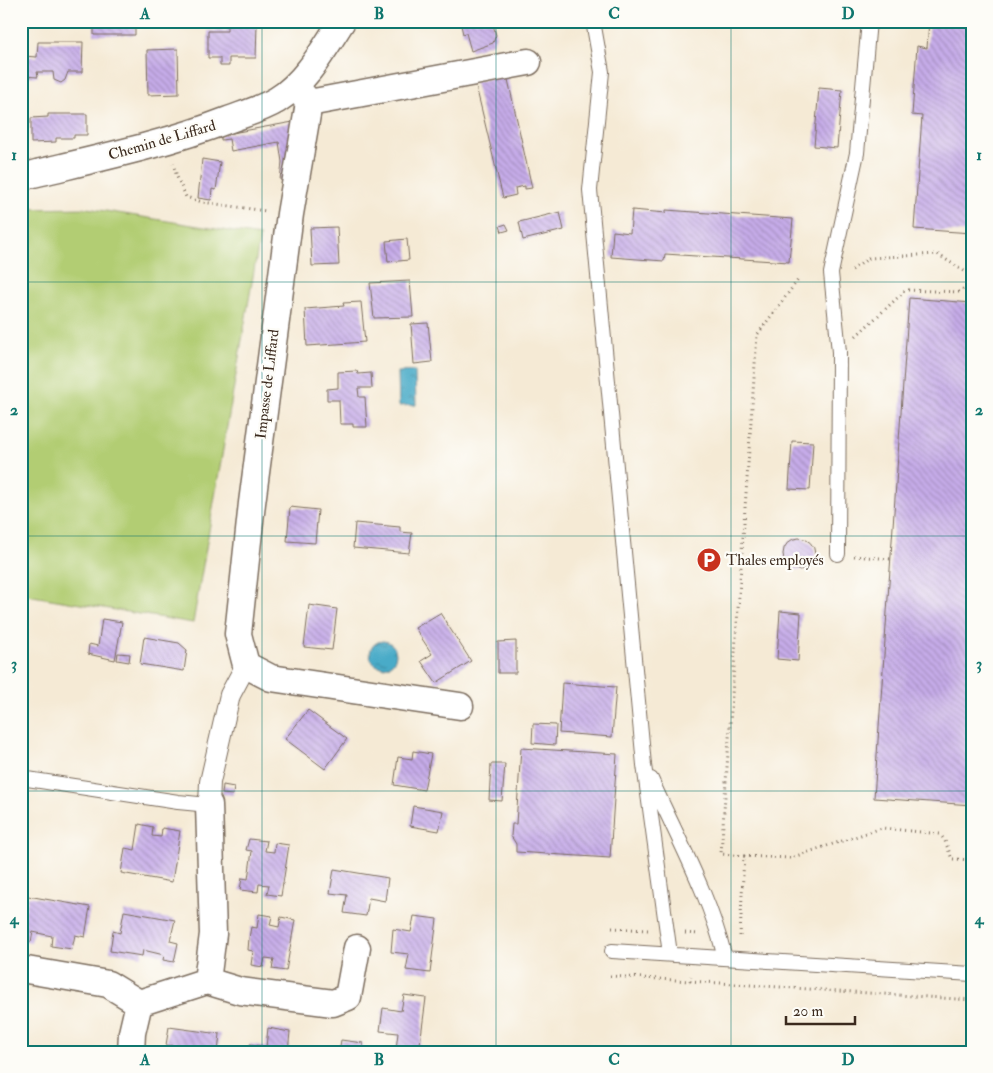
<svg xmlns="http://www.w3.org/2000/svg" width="993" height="1073" viewBox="0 0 993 1073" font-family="'IM FELL Double Pica',serif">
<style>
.pitch{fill:#b2cd73;stroke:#767c48}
.water{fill:url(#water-ripples);stroke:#426a73}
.building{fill:url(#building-back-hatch)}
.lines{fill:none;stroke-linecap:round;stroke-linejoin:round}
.service-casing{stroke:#7c6d5e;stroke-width:16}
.pedestrian-casing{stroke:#7c6d5e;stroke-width:22}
.minor-casing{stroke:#7c6d5e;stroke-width:29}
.path{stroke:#7c6d5e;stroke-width:3;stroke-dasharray:1 4;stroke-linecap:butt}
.service{stroke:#fff;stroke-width:14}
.pedestrian{stroke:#fff;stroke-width:20}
.minor{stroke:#fff;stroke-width:26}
.grid{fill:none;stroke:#0f766e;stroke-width:1;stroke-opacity:0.55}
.labels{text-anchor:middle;stroke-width:4.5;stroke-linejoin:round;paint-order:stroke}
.street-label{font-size:15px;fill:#3b2a1e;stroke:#fdfcf7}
.poi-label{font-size:15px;fill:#3b2a1e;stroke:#fdfcf7;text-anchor:start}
.neatline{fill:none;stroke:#0f766e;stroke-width:2}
.grid-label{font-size:16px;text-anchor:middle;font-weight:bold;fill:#0f766e}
</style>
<defs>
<pattern id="water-ripples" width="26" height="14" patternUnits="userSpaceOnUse" patternTransform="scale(1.25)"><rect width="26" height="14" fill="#48abc8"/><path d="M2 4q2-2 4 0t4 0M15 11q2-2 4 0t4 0" fill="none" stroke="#3d8ba2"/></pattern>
<pattern id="building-back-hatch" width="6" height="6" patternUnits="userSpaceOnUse" patternTransform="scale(1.25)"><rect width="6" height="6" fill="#c6ace9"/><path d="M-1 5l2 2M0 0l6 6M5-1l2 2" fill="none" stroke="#a28cbc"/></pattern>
</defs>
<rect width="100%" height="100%" fill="#fdfcf7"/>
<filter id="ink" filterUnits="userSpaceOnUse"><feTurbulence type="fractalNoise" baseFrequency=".02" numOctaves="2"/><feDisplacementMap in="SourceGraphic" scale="10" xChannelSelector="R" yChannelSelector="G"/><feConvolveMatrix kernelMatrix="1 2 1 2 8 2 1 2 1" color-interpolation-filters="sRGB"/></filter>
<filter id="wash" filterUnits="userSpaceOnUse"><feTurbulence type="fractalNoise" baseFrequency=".0096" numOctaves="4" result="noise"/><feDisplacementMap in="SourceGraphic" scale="20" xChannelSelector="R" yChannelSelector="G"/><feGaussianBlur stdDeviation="1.12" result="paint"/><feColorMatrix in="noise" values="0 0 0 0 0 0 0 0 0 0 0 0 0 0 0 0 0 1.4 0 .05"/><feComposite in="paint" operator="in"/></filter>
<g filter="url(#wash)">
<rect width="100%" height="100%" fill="#f5ead5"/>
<path class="pitch" d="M 87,208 L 260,236 L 193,623 L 21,594 L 21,209 Z"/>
<path class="water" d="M 415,371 L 416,405 L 399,406 L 398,372 Z
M370 654a13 13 0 1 1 26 0a13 13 0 1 1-26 0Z"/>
<g id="blocks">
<path class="building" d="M 94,21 L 135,21 L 135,35 L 94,35 Z
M 460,21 L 492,21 L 496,35 L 493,43 L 471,51 L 466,33 L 463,34 Z
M 929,21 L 972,21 L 972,233 L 914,229 L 922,116 L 912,115 L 917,46 L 927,48 Z
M 227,24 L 257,24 L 256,58 L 229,58 L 229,66 L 220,66 L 220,58 L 208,58 L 208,31 L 227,31 Z
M 38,42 L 83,42 L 82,72 L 68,72 L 65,80 L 61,83 L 54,80 L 53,72 L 37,72 L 38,77 L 22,76 L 22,56 L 37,57 Z
M 178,49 L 179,94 L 148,95 L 147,50 Z
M 507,75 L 532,188 L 525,189 L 525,186 L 515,188 L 516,195 L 503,198 L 475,82 Z
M 819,88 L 842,90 L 837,148 L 814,146 Z
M 48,114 L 87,114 L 87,135 L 74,135 L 74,138 L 56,138 L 56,142 L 31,143 L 31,118 L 48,117 Z
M 293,122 L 287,181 L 280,180 L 282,162 L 279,142 L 231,151 L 229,139 L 221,140 L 221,135 Z
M 202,159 L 220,162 L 216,190 L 212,189 L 211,200 L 198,198 Z
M 632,210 L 666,213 L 666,210 L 793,219 L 789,262 L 665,254 L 664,261 L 611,257 L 613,231 L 630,233 Z
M 560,212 L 564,230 L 523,240 L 519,222 Z
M 506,224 L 509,230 L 502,232 L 500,226 Z
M 337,227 L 339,265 L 312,266 L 310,228 Z
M 407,239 L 409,260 L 388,262 L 386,241 Z
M 410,281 L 413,317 L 374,318 L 370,283 Z
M 909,298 L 972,303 L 972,805 L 874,798 Z
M 361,302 L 365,342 L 307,346 L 305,309 L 344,306 L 343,303 Z
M 428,323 L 432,362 L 414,364 L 411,324 Z
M 357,371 L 358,374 L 371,373 L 372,388 L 358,388 L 359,397 L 365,397 L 367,427 L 353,427 L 353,424 L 340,424 L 339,400 L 327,400 L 327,389 L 338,388 L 338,372 Z
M 792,441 L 813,442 L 810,490 L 789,489 Z
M 290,507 L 318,510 L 315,543 L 287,541 Z
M 355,523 L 400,527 L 400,532 L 412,533 L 409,553 L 353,548 Z
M783 554a16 16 0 1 1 32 0a16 16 0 1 1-32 0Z
M 309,605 L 337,609 L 332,650 L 304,647 Z
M 780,611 L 801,613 L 798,661 L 777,659 Z
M 440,613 L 471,661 L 436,683 L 421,661 L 432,654 L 415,628 Z
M 102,619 L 122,622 L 115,660 L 88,654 L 89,644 L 98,646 Z
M 144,637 L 179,643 L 187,650 L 184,671 L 140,664 Z
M 516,641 L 516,673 L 498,673 L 498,642 Z
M 118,653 L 130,654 L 129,662 L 117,660 Z
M 562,683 L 616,687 L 612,737 L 559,733 Z
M 308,710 L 347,739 L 325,769 L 285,739 Z
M 533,724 L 556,725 L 555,745 L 532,743 Z
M 521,748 L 617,754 L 610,858 L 516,852 L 516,844 L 511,836 L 512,824 L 516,824 Z
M 413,751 L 431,754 L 424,790 L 394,785 L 398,757 L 412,759 Z
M 491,764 L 505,764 L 502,801 L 489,800 Z
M 223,785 L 234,787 L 233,795 L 222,794 Z
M 413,806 L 443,811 L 439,831 L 410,826 Z
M 139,824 L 153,827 L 152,836 L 161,837 L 162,828 L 180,831 L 172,882 L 121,873 L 125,848 L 135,850 Z
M 249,839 L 267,841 L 265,851 L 274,852 L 275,843 L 289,845 L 281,896 L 267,894 L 269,885 L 259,884 L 258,892 L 240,890 L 242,878 L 248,879 L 252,851 L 246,850 Z
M 334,869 L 388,878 L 385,901 L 369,898 L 366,916 L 344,913 L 347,895 L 330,893 Z
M 28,896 L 90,907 L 85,937 L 75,935 L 72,949 L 51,946 L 52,936 L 47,935 L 33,932 L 31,942 L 21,940 L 21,931 Z
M 124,911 L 175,920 L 170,941 L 178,943 L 174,962 L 163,960 L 164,955 L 143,950 L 142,956 L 110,951 L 113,931 L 120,933 Z
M 259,914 L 272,916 L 270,925 L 279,927 L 281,917 L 295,920 L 286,971 L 272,969 L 274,959 L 265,958 L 263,967 L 251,965 L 253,951 L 248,950 L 249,938 L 251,927 L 257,928 Z
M 414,916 L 437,919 L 430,973 L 406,970 L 409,954 L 391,952 L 393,929 L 411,932 Z
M 404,995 L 426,998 L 419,1052 L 396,1049 L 398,1033 L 380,1031 L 383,1008 L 401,1011 Z
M 169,1027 L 220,1034 L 218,1052 L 175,1052 L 175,1046 L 166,1045 Z
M 268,1028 L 290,1032 L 288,1052 L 249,1052 L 250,1044 L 266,1047 Z
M 341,1040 L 363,1043 L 362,1052 L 339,1052 Z"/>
</g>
</g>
<g filter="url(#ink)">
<use href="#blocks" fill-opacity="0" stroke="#7c6d5e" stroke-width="1"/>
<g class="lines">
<defs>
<path id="service" d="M 593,21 L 602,72 L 590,190 L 644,765 L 670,954
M 838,554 L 839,352 L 831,273 L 857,153 L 869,21
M 21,778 L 178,802 L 209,805
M 651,779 C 677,837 710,896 725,958
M 612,951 L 972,974"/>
<path id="pedestrian" d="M 209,805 L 210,782 L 230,695 L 246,665"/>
<path id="minor" d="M 299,90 L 309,103 L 528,62
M 309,103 L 290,214 L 252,503 L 238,634 L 246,665 L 271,678 L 460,706
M 21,177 C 90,160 161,146 228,120 C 244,114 262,109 277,100 C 306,82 324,49 342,21
M 21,969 L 108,984 L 139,1003
M 207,981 L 240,991 L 333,1003 L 348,997 L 357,948
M 131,1052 L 132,1033 L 139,1003 L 207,981 L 213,934 L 209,805"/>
</defs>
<use href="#service" class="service-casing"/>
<use href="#pedestrian" class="pedestrian-casing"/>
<use href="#minor" class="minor-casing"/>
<path class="path" d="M 173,163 L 177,177 L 186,197 L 202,202 L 266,211
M 852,270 L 869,258 L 937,254 L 972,276
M 856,336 L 906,290 L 960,292 L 972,280
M 854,556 L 891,559
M 744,856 L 790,858 L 882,828 L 940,834 L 945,841 L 952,859 L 972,860
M 612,928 L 648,930
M 685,933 L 698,934
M 740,936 L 744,856 L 721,854 L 757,335 L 798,280
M 610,976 L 690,981 L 691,976
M 690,981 L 972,1000"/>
<use href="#service" class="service"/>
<use href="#pedestrian" class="pedestrian"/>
<use href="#minor" class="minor"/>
</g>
</g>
<path class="grid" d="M 262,21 L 262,1052M 496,21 L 496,1052M 731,21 L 731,1052M 21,282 L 972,282M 21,536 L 972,536M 21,791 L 972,791"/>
<defs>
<symbol id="parking-disc" viewBox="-11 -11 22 22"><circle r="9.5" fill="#c8321e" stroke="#fdfcf7"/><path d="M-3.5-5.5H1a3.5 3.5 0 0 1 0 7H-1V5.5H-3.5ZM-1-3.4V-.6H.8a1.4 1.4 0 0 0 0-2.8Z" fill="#fff"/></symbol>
</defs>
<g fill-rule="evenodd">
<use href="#parking-disc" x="695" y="546" width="28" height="28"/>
</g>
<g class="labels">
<g class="street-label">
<text transform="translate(162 140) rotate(-16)" y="5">Chemin de Liffard</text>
<text transform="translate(267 384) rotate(-83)" y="5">Impasse de Liffard</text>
</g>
<g class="poi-label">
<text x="726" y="565">Thales employés</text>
</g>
</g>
<rect width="993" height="1073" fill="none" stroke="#fdfcf7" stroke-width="55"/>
<path d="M786 1016v8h69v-8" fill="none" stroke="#3b2a1e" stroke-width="2.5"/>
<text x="793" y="1016" font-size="15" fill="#3b2a1e" stroke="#fdfcf7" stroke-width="4" paint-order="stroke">20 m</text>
<rect x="28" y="28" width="938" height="1018" class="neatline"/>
<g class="grid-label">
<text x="145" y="19">A</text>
<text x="379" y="19">B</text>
<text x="614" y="19">C</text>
<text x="848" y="19">D</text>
<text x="14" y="160">1</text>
<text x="979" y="160">1</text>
<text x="14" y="415">2</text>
<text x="979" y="415">2</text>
<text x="14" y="669">3</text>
<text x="979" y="669">3</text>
<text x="14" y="924">4</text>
<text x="979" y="924">4</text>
<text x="145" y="1065">A</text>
<text x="379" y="1065">B</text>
<text x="614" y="1065">C</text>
<text x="848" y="1065">D</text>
</g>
</svg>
